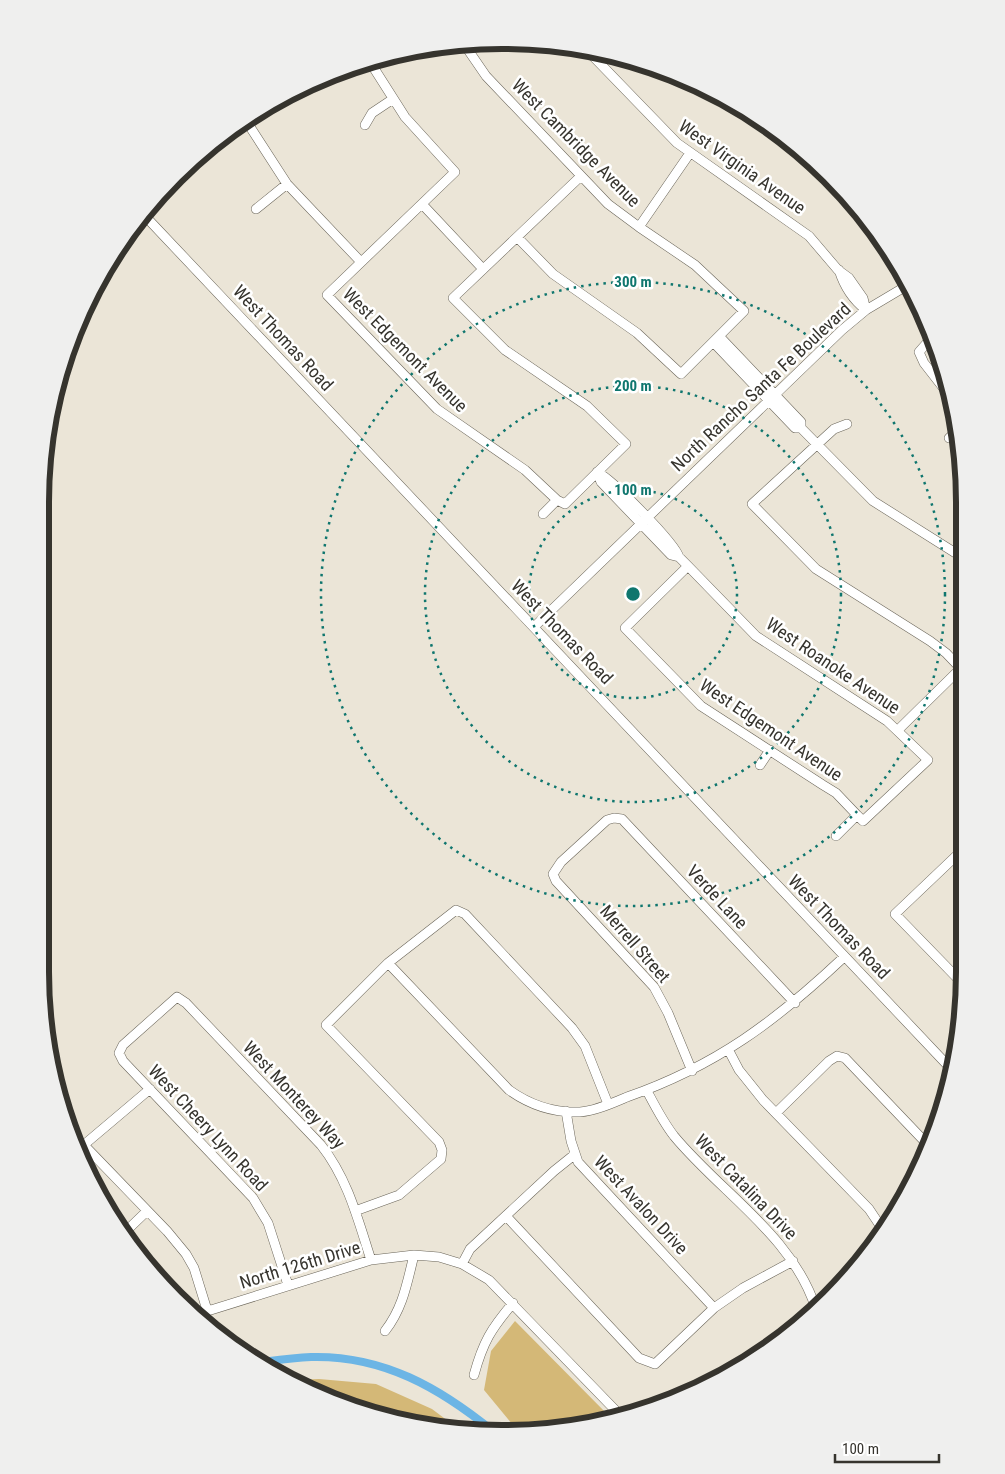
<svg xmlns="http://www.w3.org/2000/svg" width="1005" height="1474" viewBox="0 0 1005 1474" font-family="'Roboto Condensed',sans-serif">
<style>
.green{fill:#d4b877}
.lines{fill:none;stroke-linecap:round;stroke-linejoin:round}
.canal{stroke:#6cb5e5;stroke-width:8}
.minor-casing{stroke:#6a6559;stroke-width:10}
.minor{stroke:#fff;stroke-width:9}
.ring{fill:none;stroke:#0f766e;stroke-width:2.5;stroke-dasharray:2.5 5}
.labels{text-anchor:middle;stroke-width:5;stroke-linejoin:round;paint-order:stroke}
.street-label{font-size:18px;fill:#36342e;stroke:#fff}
.rim{fill:none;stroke:#36342e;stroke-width:6}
.centre{fill:#0f766e;stroke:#fff;stroke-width:2.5}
.ring-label{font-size:15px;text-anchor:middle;font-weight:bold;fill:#0f766e;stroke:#fff;stroke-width:5;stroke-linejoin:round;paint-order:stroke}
</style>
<rect width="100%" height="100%" fill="#ebe5d7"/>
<path class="green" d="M 515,1321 L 611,1418 L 593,1425 L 517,1430 L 484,1390 L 491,1351 Z
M 319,1379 L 376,1384 L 432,1409 L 460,1430 L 393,1415 L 366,1403 L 363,1408 L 326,1399 L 293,1380 Z"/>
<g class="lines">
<path class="canal" d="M 261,1362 C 278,1360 294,1358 311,1357 C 383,1355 440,1388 494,1432"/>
<defs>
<path id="minor" d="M 464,44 L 486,76 L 608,204 L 639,227 L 695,265 L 744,311 L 681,374 L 637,333 L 553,274 L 517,237
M 585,48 L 677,143 L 809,236 L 838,270 L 849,278 L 863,298 L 866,310
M 370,62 L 405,117 L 455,172 L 327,295 L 437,409 L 525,470 L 557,500
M 245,119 L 287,184 L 361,262
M 365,125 L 372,113 L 393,99
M 422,204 L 483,269
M 256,209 L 287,184
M 146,217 L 953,1071
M 639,227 L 690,153
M 839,270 C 844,286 853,300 866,310
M 719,336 L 801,422 L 801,428
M 934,340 L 926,344 L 919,352 L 924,363 L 952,399
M 713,342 L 795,428 L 801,428
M 847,424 L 834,429 L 752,504 L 816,569 L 930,641 L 946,653 L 965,673
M 801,428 L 873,501 L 965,559
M 949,438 L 958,430
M 597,472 L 601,482 L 671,555 L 679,557 L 688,566 L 756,636 L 887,721 L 928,760 L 863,821 L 857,815 L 836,836
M 597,472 C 612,479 675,543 679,557
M 543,514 L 557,500 L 565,504 L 626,444 L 587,406 L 505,350 L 453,298 L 581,176
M 688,566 L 625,628 L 701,706 L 823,785 L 836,793 L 857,815
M 535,626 L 842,330 L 866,310 L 908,285
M 899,729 L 961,668
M 760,765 L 770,750
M 388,963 L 509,1090 C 530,1105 553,1113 580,1112 C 595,1111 613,1103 627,1097 C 716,1066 776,1021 844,957
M 964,985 L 895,914 L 956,856 L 965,865
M 729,1051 L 739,1070 L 763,1100 L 869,1209 L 881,1227
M 692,1071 L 668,1013 L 654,987 L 556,881 L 553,874 L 561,862 L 607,820 L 614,818 L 622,819 L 795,1003
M 647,1091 C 655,1106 663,1122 674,1136 C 721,1193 793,1236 816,1309
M 566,1111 L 571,1141 L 578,1162 L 714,1308
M 776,1113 L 829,1061 L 837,1056 L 845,1058 L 928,1145
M 84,1145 L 167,1231 L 186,1254 L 194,1268 L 207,1310
M 79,1149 L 150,1089
M 355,1211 L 399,1195 L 441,1159 L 442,1150 L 439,1142 L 326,1025 L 388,963 L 456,910 L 465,914 L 572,1028 L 585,1046 L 608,1104
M 506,1216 L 639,1358 L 655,1364 L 714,1308 L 743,1288 L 793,1261
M 123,1234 L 147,1211
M 462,1264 L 470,1249 L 554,1171 L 574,1155
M 288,1285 L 268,1223 L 253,1198 L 123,1061 L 119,1053 L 123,1045 L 177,997 L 186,1003 L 321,1145 C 348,1179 358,1220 371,1260
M 198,1314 L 371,1260 L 414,1255 L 439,1257 L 462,1264 L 489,1280 L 620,1415
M 385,1331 C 403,1308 407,1283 414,1255
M 728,1374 L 748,1358 L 769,1345
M 474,1375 C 483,1342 491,1329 513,1303"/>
</defs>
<use href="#minor" class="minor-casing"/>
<use href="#minor" class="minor"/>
</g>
<g class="ring">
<circle cx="633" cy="594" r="104"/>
<circle cx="633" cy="594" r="208"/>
<circle cx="633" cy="594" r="312"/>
</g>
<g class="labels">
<g class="street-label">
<text transform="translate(576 143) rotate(45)" y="6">West Cambridge Avenue</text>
<text transform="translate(742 167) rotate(35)" y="6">West Virginia Avenue</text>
<text transform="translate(283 338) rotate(47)" y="6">West Thomas Road</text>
<text transform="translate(405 350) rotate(45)" y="6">West Edgemont Avenue</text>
<text transform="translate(761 387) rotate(-43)" y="6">North Rancho Santa Fe Boulevard</text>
<text transform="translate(562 632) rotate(46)" y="6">West Thomas Road</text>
<text transform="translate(833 666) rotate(34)" y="6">West Roanoke Avenue</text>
<text transform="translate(771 730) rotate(34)" y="6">West Edgemont Avenue</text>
<text transform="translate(717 897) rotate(47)" y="6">Verde Lane</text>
<text transform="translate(839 927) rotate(46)" y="6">West Thomas Road</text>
<text transform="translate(635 944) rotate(49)" y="6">Merrell Street</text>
<text transform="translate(294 1095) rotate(47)" y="6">West Monterey Way</text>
<text transform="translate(208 1128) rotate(47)" y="6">West Cheery Lynn Road</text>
<text transform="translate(746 1187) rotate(46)" y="6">West Catalina Drive</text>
<text transform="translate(641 1205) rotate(47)" y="6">West Avalon Drive</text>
<text transform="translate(300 1265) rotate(-17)" y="6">North 126th Drive</text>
</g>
</g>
<path d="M0 0H1005V1474H0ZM502 49H503A453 453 0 0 1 956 502V972A453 453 0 0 1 503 1425H502A453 453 0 0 1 49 972V502A453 453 0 0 1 502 49Z" fill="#efefee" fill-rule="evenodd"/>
<path class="rim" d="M502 49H503A453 453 0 0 1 956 502V972A453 453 0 0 1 503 1425H502A453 453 0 0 1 49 972V502A453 453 0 0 1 502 49Z"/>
<circle cx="633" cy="594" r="8" class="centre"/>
<g class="ring-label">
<text x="633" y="287">300 m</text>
<text x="633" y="391">200 m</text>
<text x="633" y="495">100 m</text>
</g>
<path d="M835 1454v8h104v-8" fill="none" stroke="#36342e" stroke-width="2.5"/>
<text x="842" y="1454" font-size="15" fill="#36342e" stroke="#ffffff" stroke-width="4" paint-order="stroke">100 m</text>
</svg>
